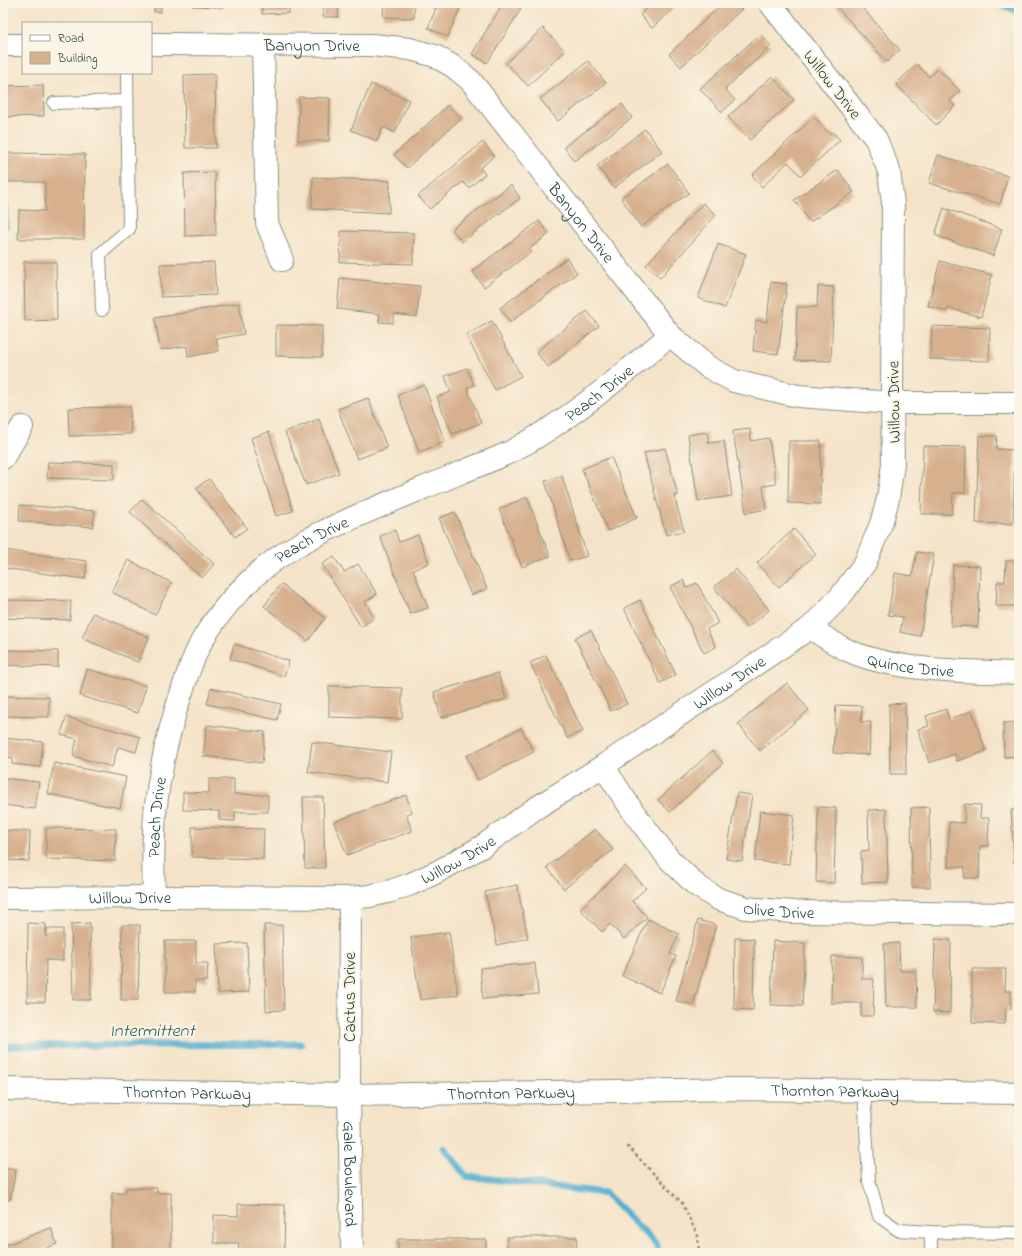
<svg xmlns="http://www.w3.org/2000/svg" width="1022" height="1256" viewBox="0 0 1022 1256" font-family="'Indie Flower',sans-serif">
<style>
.water{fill:#52afd0;stroke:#387682}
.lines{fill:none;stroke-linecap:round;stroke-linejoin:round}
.stream{stroke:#52afd0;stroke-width:7}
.building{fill:#d7b08e}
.service-casing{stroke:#8a907e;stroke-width:14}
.minor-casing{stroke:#8a907e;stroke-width:24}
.primary-casing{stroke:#8a907e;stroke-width:24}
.path{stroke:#8a907e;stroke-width:2.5;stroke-dasharray:3 3;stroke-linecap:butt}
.service{stroke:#fff;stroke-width:12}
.minor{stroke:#fff;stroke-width:22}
.primary{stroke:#fff;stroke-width:22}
.labels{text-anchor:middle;stroke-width:4;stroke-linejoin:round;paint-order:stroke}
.street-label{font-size:17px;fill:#1f3d34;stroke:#fcf5e5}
.water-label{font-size:18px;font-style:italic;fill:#2e5f63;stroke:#fcf5e5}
</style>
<rect width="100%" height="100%" fill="#fcf5e5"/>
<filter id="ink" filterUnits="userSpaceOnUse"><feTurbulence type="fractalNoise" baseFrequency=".025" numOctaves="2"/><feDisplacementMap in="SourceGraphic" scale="8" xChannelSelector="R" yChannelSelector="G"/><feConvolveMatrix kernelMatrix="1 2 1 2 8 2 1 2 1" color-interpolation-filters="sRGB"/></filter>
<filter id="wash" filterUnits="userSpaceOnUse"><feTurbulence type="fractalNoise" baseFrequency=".012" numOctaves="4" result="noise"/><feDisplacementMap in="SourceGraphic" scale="16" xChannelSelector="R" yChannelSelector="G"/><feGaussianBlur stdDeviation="0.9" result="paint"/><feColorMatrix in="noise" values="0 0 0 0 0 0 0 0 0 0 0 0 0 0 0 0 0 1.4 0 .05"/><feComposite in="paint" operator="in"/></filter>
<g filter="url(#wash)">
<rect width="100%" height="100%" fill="#f4e3c8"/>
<path class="water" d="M 3,204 L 7,204 L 8,228 L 3,228 Z"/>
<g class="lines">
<path class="stream" d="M 999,3 L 1019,12
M 3,1046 L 301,1044
M 444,1148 L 466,1176 L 605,1193 L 655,1243 L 659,1253"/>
</g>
<g id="blocks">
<path class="building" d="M 101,3 L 118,3 L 118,5 L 101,5 Z
M 154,3 L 161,3 L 161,12 L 154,12 Z
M 192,3 L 224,3 L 223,7 L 192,6 Z
M 262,3 L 289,3 L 289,13 L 262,14 Z
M 323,3 L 339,3 L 338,17 L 323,17 Z
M 384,3 L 414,3 L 414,18 L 383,17 Z
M 424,3 L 462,3 L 448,37 L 428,28 L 436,8 Z
M 503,3 L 511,3 L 521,9 L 487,63 L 472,54 Z
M 653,3 L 679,3 L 652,28 L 640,15 Z
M 723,3 L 736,3 L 742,9 L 681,67 L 669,54 Z
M 837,3 L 858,3 L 900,50 L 887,62 L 835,5 Z
M 543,28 L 565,51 L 528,86 L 506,63 Z
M 760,34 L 771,46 L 725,89 L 735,100 L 722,112 L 700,89 Z
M 588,61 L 606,83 L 558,121 L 540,99 Z
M 917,64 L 929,77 L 938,69 L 960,91 L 950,101 L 955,106 L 936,125 L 896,84 Z
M 215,74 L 216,148 L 185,148 L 184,75 Z
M 772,76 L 794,100 L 750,140 L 728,117 Z
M 371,84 L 409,100 L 395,133 L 383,127 L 377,141 L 351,130 Z
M 43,85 L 44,116 L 3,117 L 3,86 Z
M 299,97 L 330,98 L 329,141 L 298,141 Z
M 622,104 L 632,118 L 574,161 L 564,147 Z
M 448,105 L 461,118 L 407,168 L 394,155 Z
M 814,117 L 830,134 L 832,132 L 840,140 L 801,176 L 788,162 L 762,187 L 752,175 Z
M 645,129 L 662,151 L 614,188 L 597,166 Z
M 483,142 L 494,156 L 480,168 L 485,174 L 469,188 L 463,182 L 430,209 L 418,196 Z
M 3,153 L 85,154 L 84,239 L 18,239 L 19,210 L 45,211 L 45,182 L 3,182 Z
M 938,155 L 1008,176 L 1000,204 L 929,183 Z
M 668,164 L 689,193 L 641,227 L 621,198 Z
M 838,170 L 854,192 L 810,222 L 794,200 Z
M 215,172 L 216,235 L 185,236 L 184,173 Z
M 313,177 L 390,181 L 389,213 L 312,209 Z
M 511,185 L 520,198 L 462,242 L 452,229 Z
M 703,203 L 716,215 L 660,278 L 646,265 Z
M 944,208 L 1002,229 L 993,256 L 935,235 Z
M 539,221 L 549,234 L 529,249 L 531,252 L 484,287 L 472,271 Z
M 341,231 L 414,233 L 413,264 L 340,262 Z
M 718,244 L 746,254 L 725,308 L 698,298 Z
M 567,258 L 577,273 L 510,322 L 500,308 Z
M 940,261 L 992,275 L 981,317 L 948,308 L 947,311 L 928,306 Z
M 24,262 L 56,262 L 57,320 L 25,321 Z
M 214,262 L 216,295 L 161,297 L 160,264 Z
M 340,278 L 420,286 L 417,317 L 394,314 L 393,323 L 379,322 L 380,314 L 337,309 Z
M 771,282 L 787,284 L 778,354 L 753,351 L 756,320 L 767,322 Z
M 818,286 L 834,287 L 831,361 L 795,360 L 797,307 L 817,307 Z
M 239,303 L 244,334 L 216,339 L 219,351 L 188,357 L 187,346 L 160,350 L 155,318 Z
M 587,311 L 599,326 L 548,367 L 536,352 Z
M 492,321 L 521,376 L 495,390 L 466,335 Z
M 276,325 L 322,326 L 322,357 L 276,356 Z
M 932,326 L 990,328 L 989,361 L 930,359 Z
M 467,368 L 474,385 L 467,388 L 481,423 L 452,434 L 437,397 L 451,392 L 445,376 Z
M 424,385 L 445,442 L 419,452 L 398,395 Z
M 368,398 L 387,448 L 357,459 L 338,409 Z
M 130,407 L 131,434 L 69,436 L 68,408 Z
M 319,419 L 339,473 L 306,485 L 285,432 Z
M 750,429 L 751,441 L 769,438 L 776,484 L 763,486 L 766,509 L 746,513 L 733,431 Z
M 269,432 L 293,511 L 276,516 L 251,438 Z
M 707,432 L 709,443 L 724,441 L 732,496 L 698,501 L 688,435 Z
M 979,436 L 997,436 L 996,449 L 1015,450 L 1013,524 L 976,523 Z
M 789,441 L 821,441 L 820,504 L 788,503 Z
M 923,446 L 966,447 L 965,493 L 953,493 L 952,514 L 921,514 Z
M 665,448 L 678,495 L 674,496 L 684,531 L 666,535 L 644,453 Z
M 611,457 L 637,518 L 608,531 L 582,469 Z
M 48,462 L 114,464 L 114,480 L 47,478 Z
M 562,476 L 587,556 L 570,561 L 545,481 Z
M 209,479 L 247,528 L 235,537 L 196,488 Z
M 527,497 L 550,556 L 522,567 L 499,509 Z
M 142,499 L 214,564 L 202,578 L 130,512 Z
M 20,505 L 95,511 L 93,527 L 19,521 Z
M 455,512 L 487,589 L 471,595 L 439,518 Z
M 794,529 L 816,554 L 779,587 L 757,563 Z
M 395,530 L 399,542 L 418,535 L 429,563 L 413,570 L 428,608 L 410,614 L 380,536 Z
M 3,550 L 87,561 L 85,579 L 3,568 Z
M 917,552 L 934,554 L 920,636 L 900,632 L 903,617 L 888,615 L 895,573 L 912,576 Z
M 334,557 L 344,572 L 358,564 L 377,594 L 365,602 L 374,618 L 361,627 L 322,564 Z
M 128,560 L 172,583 L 155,615 L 112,592 Z
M 1006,561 L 1019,561 L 1019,606 L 996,606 L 997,582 L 1005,582 Z
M 953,565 L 980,566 L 978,627 L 951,626 Z
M 736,569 L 769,610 L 747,628 L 714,587 Z
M 683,580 L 687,588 L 697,583 L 718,623 L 707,629 L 716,647 L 704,653 L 670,587 Z
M 281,584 L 325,618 L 308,641 L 264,606 Z
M 3,600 L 71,601 L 70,620 L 3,618 Z
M 640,600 L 676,675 L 660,683 L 624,608 Z
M 93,613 L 149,637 L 138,662 L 82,638 Z
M 591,630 L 627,704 L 611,711 L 575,638 Z
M 234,644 L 289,661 L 284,676 L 230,659 Z
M 3,650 L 58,651 L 58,667 L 3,665 Z
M 546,655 L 583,731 L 567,738 L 530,663 Z
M 87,669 L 146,686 L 138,713 L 80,696 Z
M 498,673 L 506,699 L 441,718 L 434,692 Z
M 787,683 L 809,710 L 760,751 L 738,724 Z
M 329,686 L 402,688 L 402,719 L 329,717 Z
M 211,688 L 281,704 L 277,720 L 207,704 Z
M 3,696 L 49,697 L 49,717 L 3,716 Z
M 905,703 L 906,774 L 890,774 L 889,704 Z
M 836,705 L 862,706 L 861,722 L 871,722 L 869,755 L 833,753 Z
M 946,709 L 949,719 L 972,711 L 986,751 L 957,761 L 955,754 L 929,763 L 918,729 L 929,726 L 926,716 Z
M 66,717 L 140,737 L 136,752 L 118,747 L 112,767 L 73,756 L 77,739 L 61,735 Z
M 1019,722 L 1019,756 L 1004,757 L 1003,723 Z
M 207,725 L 265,732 L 262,763 L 203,756 Z
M 521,728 L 534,752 L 478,780 L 466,756 Z
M 3,738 L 43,742 L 40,767 L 12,764 L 13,758 L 3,757 Z
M 312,742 L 391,752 L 387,782 L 308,772 Z
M 712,751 L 723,763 L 670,812 L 658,800 Z
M 54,763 L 126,777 L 120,808 L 48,794 Z
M 3,778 L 39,782 L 35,809 L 3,805 Z
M 209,779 L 234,779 L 234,794 L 268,795 L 268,812 L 235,812 L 235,821 L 219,820 L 219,811 L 183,810 L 183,792 L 209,793 Z
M 737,793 L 752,795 L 742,861 L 726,859 Z
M 406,795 L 412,812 L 406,814 L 412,831 L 347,855 L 334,822 Z
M 303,797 L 323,797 L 325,868 L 305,868 Z
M 965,804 L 981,805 L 980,818 L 989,818 L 988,846 L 980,846 L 979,878 L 964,878 L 965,867 L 948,867 L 949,822 L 964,823 Z
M 818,807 L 836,808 L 834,883 L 816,882 Z
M 929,807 L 930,887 L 912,887 L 911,808 Z
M 886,809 L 888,882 L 862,883 L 861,851 L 869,850 L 868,810 Z
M 1019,809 L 1019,863 L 1014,863 L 1011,810 Z
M 760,811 L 794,815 L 789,864 L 755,861 Z
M 192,827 L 264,829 L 263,859 L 192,857 Z
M 46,828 L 116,829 L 115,861 L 46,859 Z
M 595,829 L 613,850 L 564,889 L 547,867 Z
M 3,831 L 30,831 L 29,861 L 3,860 Z
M 625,866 L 646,888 L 632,901 L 647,917 L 624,939 L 610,924 L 602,932 L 580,909 Z
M 517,885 L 528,938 L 497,945 L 485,892 Z
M 648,919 L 679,934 L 670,954 L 676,956 L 660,993 L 622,976 Z
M 698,920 L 716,925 L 693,1005 L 676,1001 Z
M 28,923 L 46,924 L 46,937 L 46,929 L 63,929 L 63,961 L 46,960 L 45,1002 L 27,1002 Z
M 90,923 L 91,1000 L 73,1000 L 71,924 Z
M 122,925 L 140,925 L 138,1000 L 121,1000 Z
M 264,925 L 282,925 L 284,1010 L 266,1011 Z
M 449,932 L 458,995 L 420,1000 L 411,937 Z
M 735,938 L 754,939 L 753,1010 L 734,1009 Z
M 935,939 L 951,940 L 950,1013 L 933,1012 Z
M 165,941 L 196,941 L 196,963 L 208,963 L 207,981 L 195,981 L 195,992 L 165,992 Z
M 773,941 L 805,943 L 802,1006 L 771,1005 Z
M 247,943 L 249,992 L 218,993 L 216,944 Z
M 899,943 L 900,971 L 916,971 L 917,1007 L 886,1007 L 884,944 Z
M 832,956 L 862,957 L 862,979 L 874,979 L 873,1016 L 861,1016 L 861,1003 L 831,1003 Z
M 535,963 L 538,994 L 483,999 L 480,968 Z
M 972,969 L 1006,969 L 1005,991 L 1011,991 L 1011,1009 L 1006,1009 L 1005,1024 L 972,1023 Z
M 3,1168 L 16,1170 L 10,1200 L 3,1199 Z
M 126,1188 L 157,1188 L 157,1193 L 171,1193 L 171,1253 L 112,1253 L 112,1193 L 126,1193 Z
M 238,1204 L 285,1205 L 284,1253 L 238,1253 L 239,1243 L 214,1243 L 214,1215 L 238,1216 Z
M 51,1228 L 57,1244 L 34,1253 L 3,1253 L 3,1246 Z
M 507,1237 L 577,1237 L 576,1253 L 507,1253 Z
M 398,1239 L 486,1239 L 486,1253 L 398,1253 Z"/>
</g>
</g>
<g filter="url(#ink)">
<use href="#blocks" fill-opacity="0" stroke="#8a907e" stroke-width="1"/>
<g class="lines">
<defs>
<path id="service" d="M 54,103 L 127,101
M 102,310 L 100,254 L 129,229 L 127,73
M 864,1091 L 869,1181 L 879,1216 L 898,1230 L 931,1232 L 1019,1233
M 931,1232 L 931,1253"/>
<g id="minor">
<path id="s1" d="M 151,44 L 372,45 L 410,49 L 435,56 L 454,67 L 471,81 L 670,335 L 708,367 L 734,381 L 798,396 L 892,403 L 1019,403"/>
<path d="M 263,44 L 267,223 L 282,260"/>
<path d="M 3,45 L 23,45"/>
<path d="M 3,458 L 22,427"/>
<path id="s2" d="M 810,628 C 822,635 834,644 847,650 C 894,672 967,671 1019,673"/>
<path id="s3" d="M 603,766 L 634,813 L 669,859 L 696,885 L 718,899 L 746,908 L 794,912 L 1019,914"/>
<path id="s4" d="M 154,897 C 153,869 153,841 155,813 C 159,773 169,729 182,691 C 188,672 195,651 206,634 C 231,595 265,562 305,541 C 356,514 410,494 462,472 C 479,465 496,459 512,451 C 570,420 620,377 670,335"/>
<path id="s5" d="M 3,898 L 154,897 L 350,898 L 370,896 L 391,891 L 411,884 L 437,872 L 483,846 L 533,810 L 603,766 L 810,628 L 840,597 L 865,563 L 881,524 L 888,499 L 893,464 L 892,403 L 893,204 L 889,171 L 876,139 L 770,3"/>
<path id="s6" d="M 350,898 L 349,1095 L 352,1253"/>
</g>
<g id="primary">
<path id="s7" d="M 3,1089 L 349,1095 L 740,1089 L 1019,1093"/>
</g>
</defs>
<use href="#service" class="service-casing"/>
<use href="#minor" class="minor-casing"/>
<use href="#primary" class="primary-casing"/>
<path class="path" d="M 627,1146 L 682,1203 L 698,1236 L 699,1253"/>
<use href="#service" class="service"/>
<use href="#minor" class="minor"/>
<use href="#primary" class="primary"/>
</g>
</g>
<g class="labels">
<g class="street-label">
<text dy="6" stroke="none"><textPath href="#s1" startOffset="161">Banyon Drive</textPath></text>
<text transform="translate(833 84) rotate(52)" y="6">Willow Drive</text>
<text dy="6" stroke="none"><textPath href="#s1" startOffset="509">Banyon Drive</textPath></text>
<text dy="6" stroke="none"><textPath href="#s4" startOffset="739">Peach Drive</textPath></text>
<text transform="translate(893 402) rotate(-91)" y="6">Willow Drive</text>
<text dy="6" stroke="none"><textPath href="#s4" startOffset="415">Peach Drive</textPath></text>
<text dy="6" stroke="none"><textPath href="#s2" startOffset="109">Quince Drive</textPath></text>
<text dy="6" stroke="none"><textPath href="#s5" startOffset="787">Willow Drive</textPath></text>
<text dy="6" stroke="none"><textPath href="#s4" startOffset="80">Peach Drive</textPath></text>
<text dy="6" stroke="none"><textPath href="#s5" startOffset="463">Willow Drive</textPath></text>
<text dy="6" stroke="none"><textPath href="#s5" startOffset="127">Willow Drive</textPath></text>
<text dy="6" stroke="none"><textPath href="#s3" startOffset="240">Olive Drive</textPath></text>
<text transform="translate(349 997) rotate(-90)" y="6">Cactus Drive</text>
<text dy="6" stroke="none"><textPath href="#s7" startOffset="832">Thornton Parkway</textPath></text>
<text dy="6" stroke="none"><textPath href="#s7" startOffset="184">Thornton Parkway</textPath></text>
<text dy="6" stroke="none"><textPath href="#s7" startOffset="508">Thornton Parkway</textPath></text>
<text dy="6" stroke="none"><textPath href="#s6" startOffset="276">Gale Boulevard</textPath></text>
</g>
<g class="water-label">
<text x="152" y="1036">Intermittent</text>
</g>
</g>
<rect width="1022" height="1256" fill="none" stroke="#fcf5e5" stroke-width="16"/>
<rect x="22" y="22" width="130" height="52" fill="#fcf5e5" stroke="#a4ab9e"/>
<rect x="30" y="35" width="20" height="6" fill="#ffffff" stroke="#a4ab9e"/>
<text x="58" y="42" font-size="12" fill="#1f3d34">Road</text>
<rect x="30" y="52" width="20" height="12" fill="#d7b08e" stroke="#a4ab9e"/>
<text x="58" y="62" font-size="12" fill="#1f3d34">Building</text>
</svg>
